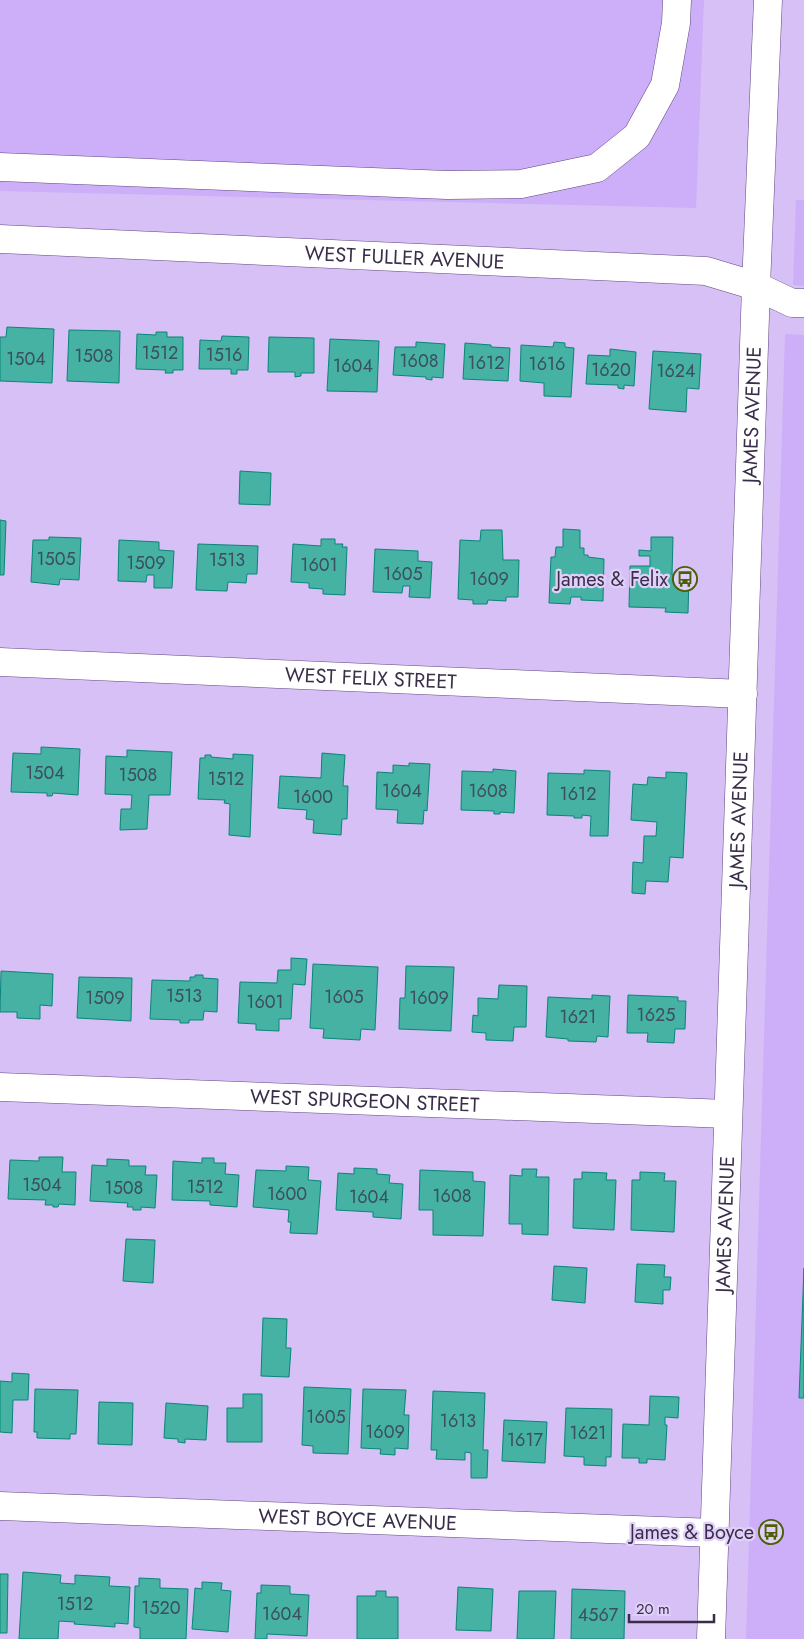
<svg xmlns="http://www.w3.org/2000/svg" width="804" height="1639" viewBox="0 0 804 1639" font-family="Jost,sans-serif">
<style>
.built{fill:#cdaef8}
.building{fill:#45b2a3;stroke:#098579}
.lines{fill:none;stroke-linecap:round;stroke-linejoin:round}
.minor-casing{stroke:#604681;stroke-width:29}
.major-casing{stroke:#604681;stroke-width:29}
.minor{stroke:#fff;stroke-width:28}
.major{stroke:#fff;stroke-width:28}
.labels{text-anchor:middle;stroke-width:4.5;stroke-linejoin:round;paint-order:stroke}
.number-label{font-size:18px;fill:#3c4e5f}
.street-label{font-size:20px;fill:#392d48;stroke:#e0d0f9}
.poi-label{font-size:20px;fill:#392d48;stroke:#e0d0f9;text-anchor:end}
</style>
<rect width="100%" height="100%" fill="#d6c0f6"/>
<path class="built" d="M 0,0 L 704,0 L 696,208 L 0,191 Z
M 796,200 L 804,200 L 804,286 L 793,285 Z
M 785,334 L 804,335 L 804,1639 L 746,1639 Z"/>
<path class="building" d="M 7,327 L 54,329 L 52,383 L 0,381 L 0,337 L 6,337 Z
M 69,330 L 120,331 L 119,383 L 67,381 Z
M 156,332 L 167,332 L 167,337 L 183,337 L 183,370 L 173,370 L 173,373 L 165,373 L 166,370 L 136,369 L 137,334 L 156,335 Z
M 222,336 L 249,337 L 248,370 L 237,370 L 237,374 L 231,374 L 231,369 L 199,369 L 200,340 L 221,341 Z
M 269,337 L 314,338 L 314,373 L 301,373 L 301,376 L 295,377 L 295,372 L 268,372 Z
M 330,339 L 379,341 L 377,392 L 327,391 Z
M 416,342 L 445,344 L 443,378 L 432,377 L 432,380 L 426,379 L 426,377 L 393,375 L 395,347 L 416,347 Z
M 554,342 L 565,343 L 565,347 L 574,348 L 571,397 L 544,396 L 544,383 L 520,381 L 521,345 L 553,347 Z
M 465,343 L 491,345 L 491,347 L 510,348 L 508,381 L 463,379 Z
M 610,349 L 636,352 L 634,386 L 624,385 L 624,389 L 618,388 L 618,385 L 586,384 L 588,355 L 610,356 Z
M 653,351 L 701,354 L 699,389 L 687,388 L 686,412 L 649,409 Z
M 240,471 L 271,473 L 270,505 L 239,504 Z
M 0,520 L 6,521 L 4,575 L 0,575 Z
M 563,529 L 580,530 L 580,548 L 584,548 L 584,555 L 588,555 L 588,557 L 604,559 L 603,601 L 581,600 L 581,597 L 571,597 L 570,604 L 549,603 L 551,557 L 555,557 L 556,547 L 563,547 Z
M 481,530 L 502,530 L 503,560 L 519,560 L 518,597 L 506,597 L 506,601 L 488,600 L 487,604 L 473,604 L 473,600 L 458,599 L 460,540 L 480,541 Z
M 49,537 L 81,538 L 79,580 L 60,579 L 59,585 L 31,582 L 33,540 L 49,540 Z
M 651,537 L 673,537 L 672,575 L 689,576 L 688,613 L 665,612 L 666,608 L 629,607 L 630,566 L 650,566 L 650,556 L 639,556 L 639,550 L 651,551 Z
M 321,539 L 335,539 L 335,544 L 343,544 L 342,547 L 347,547 L 345,595 L 323,594 L 323,589 L 309,588 L 309,583 L 291,582 L 293,544 L 321,546 Z
M 119,540 L 159,542 L 159,550 L 174,551 L 172,588 L 154,588 L 154,575 L 147,575 L 146,582 L 118,581 Z
M 198,544 L 258,546 L 257,574 L 247,574 L 246,583 L 228,582 L 227,591 L 196,590 Z
M 375,549 L 418,551 L 418,561 L 432,562 L 430,598 L 409,597 L 410,586 L 403,586 L 402,593 L 373,592 Z
M 41,747 L 80,749 L 78,795 L 53,793 L 52,796 L 47,796 L 47,793 L 11,792 L 13,753 L 41,754 Z
M 127,750 L 172,752 L 170,795 L 149,795 L 147,829 L 120,830 L 121,809 L 131,809 L 132,795 L 105,794 L 106,756 L 127,757 Z
M 322,753 L 345,755 L 343,786 L 348,786 L 347,819 L 342,819 L 341,835 L 313,833 L 314,820 L 306,819 L 307,810 L 278,808 L 280,776 L 321,778 Z
M 233,754 L 253,755 L 250,837 L 229,835 L 230,804 L 224,803 L 225,800 L 198,799 L 200,758 L 205,758 L 205,755 L 211,755 L 211,757 L 233,759 Z
M 409,763 L 430,764 L 427,811 L 424,810 L 423,824 L 397,823 L 398,810 L 376,809 L 377,772 L 393,773 L 393,765 L 409,766 Z
M 493,769 L 516,771 L 514,813 L 500,812 L 500,814 L 494,814 L 494,811 L 461,810 L 462,771 L 493,772 Z
M 584,770 L 610,771 L 608,836 L 590,836 L 591,816 L 582,815 L 582,818 L 574,818 L 574,816 L 547,815 L 548,773 L 584,774 Z
M 666,772 L 687,773 L 683,858 L 670,857 L 668,882 L 646,881 L 645,894 L 632,893 L 633,862 L 643,863 L 644,836 L 656,836 L 657,822 L 631,820 L 633,784 L 647,785 L 648,777 L 666,778 Z
M 291,958 L 307,959 L 305,985 L 293,984 L 291,1019 L 279,1019 L 279,1031 L 256,1030 L 256,1024 L 238,1023 L 240,982 L 277,983 L 278,970 L 291,970 Z
M 313,964 L 378,967 L 375,1030 L 361,1029 L 360,1040 L 323,1038 L 324,1029 L 310,1028 Z
M 406,966 L 454,967 L 451,1031 L 399,1029 L 400,998 L 405,998 Z
M 1,971 L 53,974 L 52,1006 L 40,1005 L 40,1019 L 17,1018 L 17,1012 L 0,1012 Z
M 195,975 L 203,975 L 203,978 L 218,979 L 217,1012 L 204,1011 L 203,1020 L 189,1020 L 189,1023 L 180,1023 L 180,1020 L 150,1019 L 152,980 L 190,981 L 190,977 L 195,977 Z
M 79,977 L 132,978 L 131,1021 L 77,1018 Z
M 499,985 L 527,986 L 526,1027 L 514,1027 L 513,1041 L 486,1040 L 486,1033 L 472,1032 L 473,1015 L 478,1016 L 478,998 L 498,999 Z
M 592,995 L 610,996 L 608,1037 L 597,1036 L 596,1042 L 568,1041 L 568,1039 L 546,1037 L 548,997 L 592,999 Z
M 628,995 L 678,997 L 678,1001 L 686,1001 L 685,1029 L 675,1029 L 674,1043 L 647,1042 L 648,1033 L 627,1033 Z
M 39,1157 L 63,1157 L 62,1172 L 76,1172 L 75,1205 L 59,1204 L 58,1207 L 53,1207 L 53,1205 L 45,1205 L 46,1200 L 8,1199 L 10,1160 L 39,1161 Z
M 202,1158 L 214,1158 L 214,1163 L 226,1163 L 225,1174 L 239,1175 L 237,1207 L 210,1205 L 210,1201 L 172,1200 L 173,1161 L 202,1163 Z
M 107,1159 L 129,1160 L 129,1166 L 146,1166 L 145,1175 L 157,1175 L 155,1208 L 141,1207 L 141,1210 L 133,1210 L 133,1207 L 127,1207 L 128,1203 L 90,1201 L 92,1165 L 107,1166 Z
M 286,1166 L 309,1167 L 308,1180 L 321,1181 L 317,1234 L 290,1233 L 291,1222 L 288,1222 L 289,1210 L 253,1207 L 256,1170 L 286,1171 Z
M 354,1168 L 377,1169 L 377,1174 L 390,1175 L 389,1183 L 403,1184 L 401,1219 L 373,1217 L 373,1212 L 336,1210 L 338,1173 L 354,1174 Z
M 522,1169 L 537,1169 L 536,1177 L 549,1177 L 548,1235 L 522,1234 L 522,1224 L 509,1224 L 510,1175 L 522,1176 Z
M 420,1170 L 473,1172 L 473,1181 L 485,1182 L 483,1236 L 433,1235 L 433,1210 L 419,1210 Z
M 582,1172 L 607,1173 L 606,1180 L 616,1180 L 614,1230 L 573,1228 L 574,1179 L 582,1179 Z
M 640,1172 L 665,1173 L 664,1181 L 676,1181 L 674,1232 L 631,1230 L 632,1180 L 640,1180 Z
M 126,1239 L 155,1240 L 153,1283 L 123,1281 Z
M 637,1264 L 665,1265 L 664,1277 L 671,1277 L 670,1290 L 663,1290 L 663,1304 L 635,1302 Z
M 554,1266 L 587,1268 L 585,1303 L 552,1300 Z
M 804,1268 L 804,1398 L 799,1398 Z
M 263,1318 L 287,1319 L 286,1348 L 291,1348 L 289,1377 L 261,1376 Z
M 12,1373 L 29,1374 L 28,1400 L 13,1400 L 12,1433 L 0,1432 L 0,1381 L 12,1382 Z
M 304,1387 L 351,1389 L 348,1454 L 313,1453 L 313,1446 L 302,1445 Z
M 35,1389 L 78,1390 L 76,1434 L 70,1434 L 70,1439 L 37,1438 L 37,1432 L 34,1432 Z
M 363,1389 L 406,1390 L 404,1415 L 409,1415 L 408,1449 L 395,1448 L 395,1455 L 380,1454 L 381,1449 L 361,1448 Z
M 433,1391 L 485,1393 L 483,1450 L 488,1450 L 487,1478 L 471,1478 L 471,1453 L 465,1452 L 465,1460 L 436,1459 L 437,1450 L 431,1450 Z
M 243,1394 L 262,1394 L 262,1442 L 227,1442 L 227,1408 L 243,1408 Z
M 650,1396 L 679,1397 L 678,1418 L 665,1417 L 665,1425 L 667,1425 L 665,1460 L 647,1459 L 647,1463 L 639,1463 L 639,1458 L 622,1458 L 623,1424 L 649,1425 Z
M 99,1402 L 133,1403 L 132,1445 L 98,1444 Z
M 166,1403 L 208,1406 L 206,1440 L 185,1439 L 185,1443 L 178,1442 L 178,1439 L 164,1438 Z
M 566,1408 L 612,1409 L 611,1457 L 606,1457 L 606,1466 L 584,1465 L 584,1457 L 564,1456 Z
M 504,1420 L 547,1422 L 545,1463 L 502,1461 Z
M 23,1572 L 61,1575 L 60,1583 L 75,1584 L 75,1575 L 110,1577 L 109,1586 L 130,1587 L 128,1624 L 115,1623 L 115,1627 L 74,1624 L 75,1622 L 59,1621 L 58,1639 L 19,1639 Z
M 0,1574 L 8,1574 L 7,1633 L 0,1633 Z
M 139,1578 L 160,1579 L 160,1588 L 188,1589 L 186,1639 L 140,1639 L 140,1628 L 134,1627 L 135,1586 L 139,1586 Z
M 202,1582 L 222,1583 L 221,1590 L 231,1591 L 228,1632 L 192,1629 L 195,1588 L 202,1589 Z
M 261,1585 L 290,1586 L 290,1594 L 309,1595 L 307,1636 L 267,1634 L 267,1639 L 255,1639 L 257,1593 L 261,1593 Z
M 458,1587 L 493,1589 L 491,1631 L 456,1630 Z
M 572,1589 L 625,1591 L 624,1639 L 571,1639 Z
M 376,1591 L 386,1591 L 386,1597 L 398,1597 L 398,1639 L 357,1639 L 357,1596 L 376,1596 Z
M 519,1591 L 556,1591 L 554,1639 L 517,1639 Z"/>
<g class="lines">
<defs>
<g id="minor">
<path d="M 0,167 L 447,185 L 521,184 L 597,168 L 637,136 L 665,85 L 676,23 L 677,0"/>
<path id="s1" d="M 0,239 L 706,271 L 756,286 L 792,303 L 804,303"/>
<path id="s2" d="M 0,662 L 743,694"/>
<path id="s3" d="M 0,1087 L 728,1114"/>
<path id="s4" d="M 0,1506 L 715,1533"/>
</g>
<g id="major">
<path id="s5" d="M 711,1639 L 756,286 L 768,0"/>
</g>
</defs>
<use href="#minor" class="minor-casing"/>
<use href="#major" class="major-casing"/>
<use href="#minor" class="minor"/>
<use href="#major" class="major"/>
</g>
<defs>
<symbol id="bus-ring" viewBox="-11 -11 22 22"><circle r="9.5" fill="#e0d0f9" stroke="#4a5f06" stroke-width="1.5"/><path d="M-5-6H5V4H4V6H2V4H-2V6H-4V4H-5ZM-3.5-4V0h7V-4ZM-3.5 1.2v1.5H-2V1.2ZM2 1.2v1.5H3.5V1.2Z" fill="#4a5f06"/></symbol>
</defs>
<g fill-rule="evenodd">
<use href="#bus-ring" x="671" y="565" width="28" height="28"/>
<use href="#bus-ring" x="757" y="1518" width="28" height="28"/>
</g>
<g class="labels">
<g class="number-label">
<text x="160" y="359">1512</text>
<text x="224" y="361">1516</text>
<text x="94" y="362">1508</text>
<text x="26" y="365">1504</text>
<text x="419" y="367">1608</text>
<text x="486" y="369">1612</text>
<text x="547" y="370">1616</text>
<text x="353" y="372">1604</text>
<text x="611" y="376">1620</text>
<text x="676" y="377">1624</text>
<text x="56" y="565">1505</text>
<text x="227" y="566">1513</text>
<text x="146" y="569">1509</text>
<text x="319" y="571">1601</text>
<text x="403" y="580">1605</text>
<text x="489" y="585">1609</text>
<text x="45" y="779">1504</text>
<text x="138" y="781">1508</text>
<text x="226" y="785">1512</text>
<text x="402" y="797">1604</text>
<text x="488" y="797">1608</text>
<text x="578" y="800">1612</text>
<text x="313" y="803">1600</text>
<text x="184" y="1002">1513</text>
<text x="344" y="1003">1605</text>
<text x="105" y="1004">1509</text>
<text x="429" y="1004">1609</text>
<text x="265" y="1008">1601</text>
<text x="656" y="1021">1625</text>
<text x="578" y="1023">1621</text>
<text x="42" y="1191">1504</text>
<text x="205" y="1193">1512</text>
<text x="124" y="1194">1508</text>
<text x="287" y="1200">1600</text>
<text x="452" y="1202">1608</text>
<text x="369" y="1203">1604</text>
<text x="326" y="1423">1605</text>
<text x="458" y="1427">1613</text>
<text x="385" y="1438">1609</text>
<text x="588" y="1439">1621</text>
<text x="525" y="1446">1617</text>
<text x="75" y="1610">1512</text>
<text x="161" y="1614">1520</text>
<text x="282" y="1620">1604</text>
<text x="598" y="1621">4567</text>
</g>
<g class="street-label">
<text dy="7" stroke="none"><textPath href="#s1" startOffset="405">WEST FULLER AVENUE</textPath></text>
<text dy="7" stroke="none"><textPath href="#s5" startOffset="1225">JAMES AVENUE</textPath></text>
<text dy="7" stroke="none"><textPath href="#s2" startOffset="371">WEST FELIX STREET</textPath></text>
<text dy="7" stroke="none"><textPath href="#s5" startOffset="820">JAMES AVENUE</textPath></text>
<text dy="7" stroke="none"><textPath href="#s3" startOffset="365">WEST SPURGEON STREET</textPath></text>
<text dy="7" stroke="none"><textPath href="#s5" startOffset="415">JAMES AVENUE</textPath></text>
<text dy="7" stroke="none"><textPath href="#s4" startOffset="358">WEST BOYCE AVENUE</textPath></text>
</g>
<g class="poi-label">
<text x="668" y="586">James &amp; Felix</text>
<text x="754" y="1539">James &amp; Boyce</text>
</g>
</g>
<path d="M629 1614v8h85v-8" fill="none" stroke="#392d48" stroke-width="2.5"/>
<text x="636" y="1614" font-size="15" fill="#392d48" stroke="#e0d0f9" stroke-width="4" paint-order="stroke">20 m</text>
</svg>
